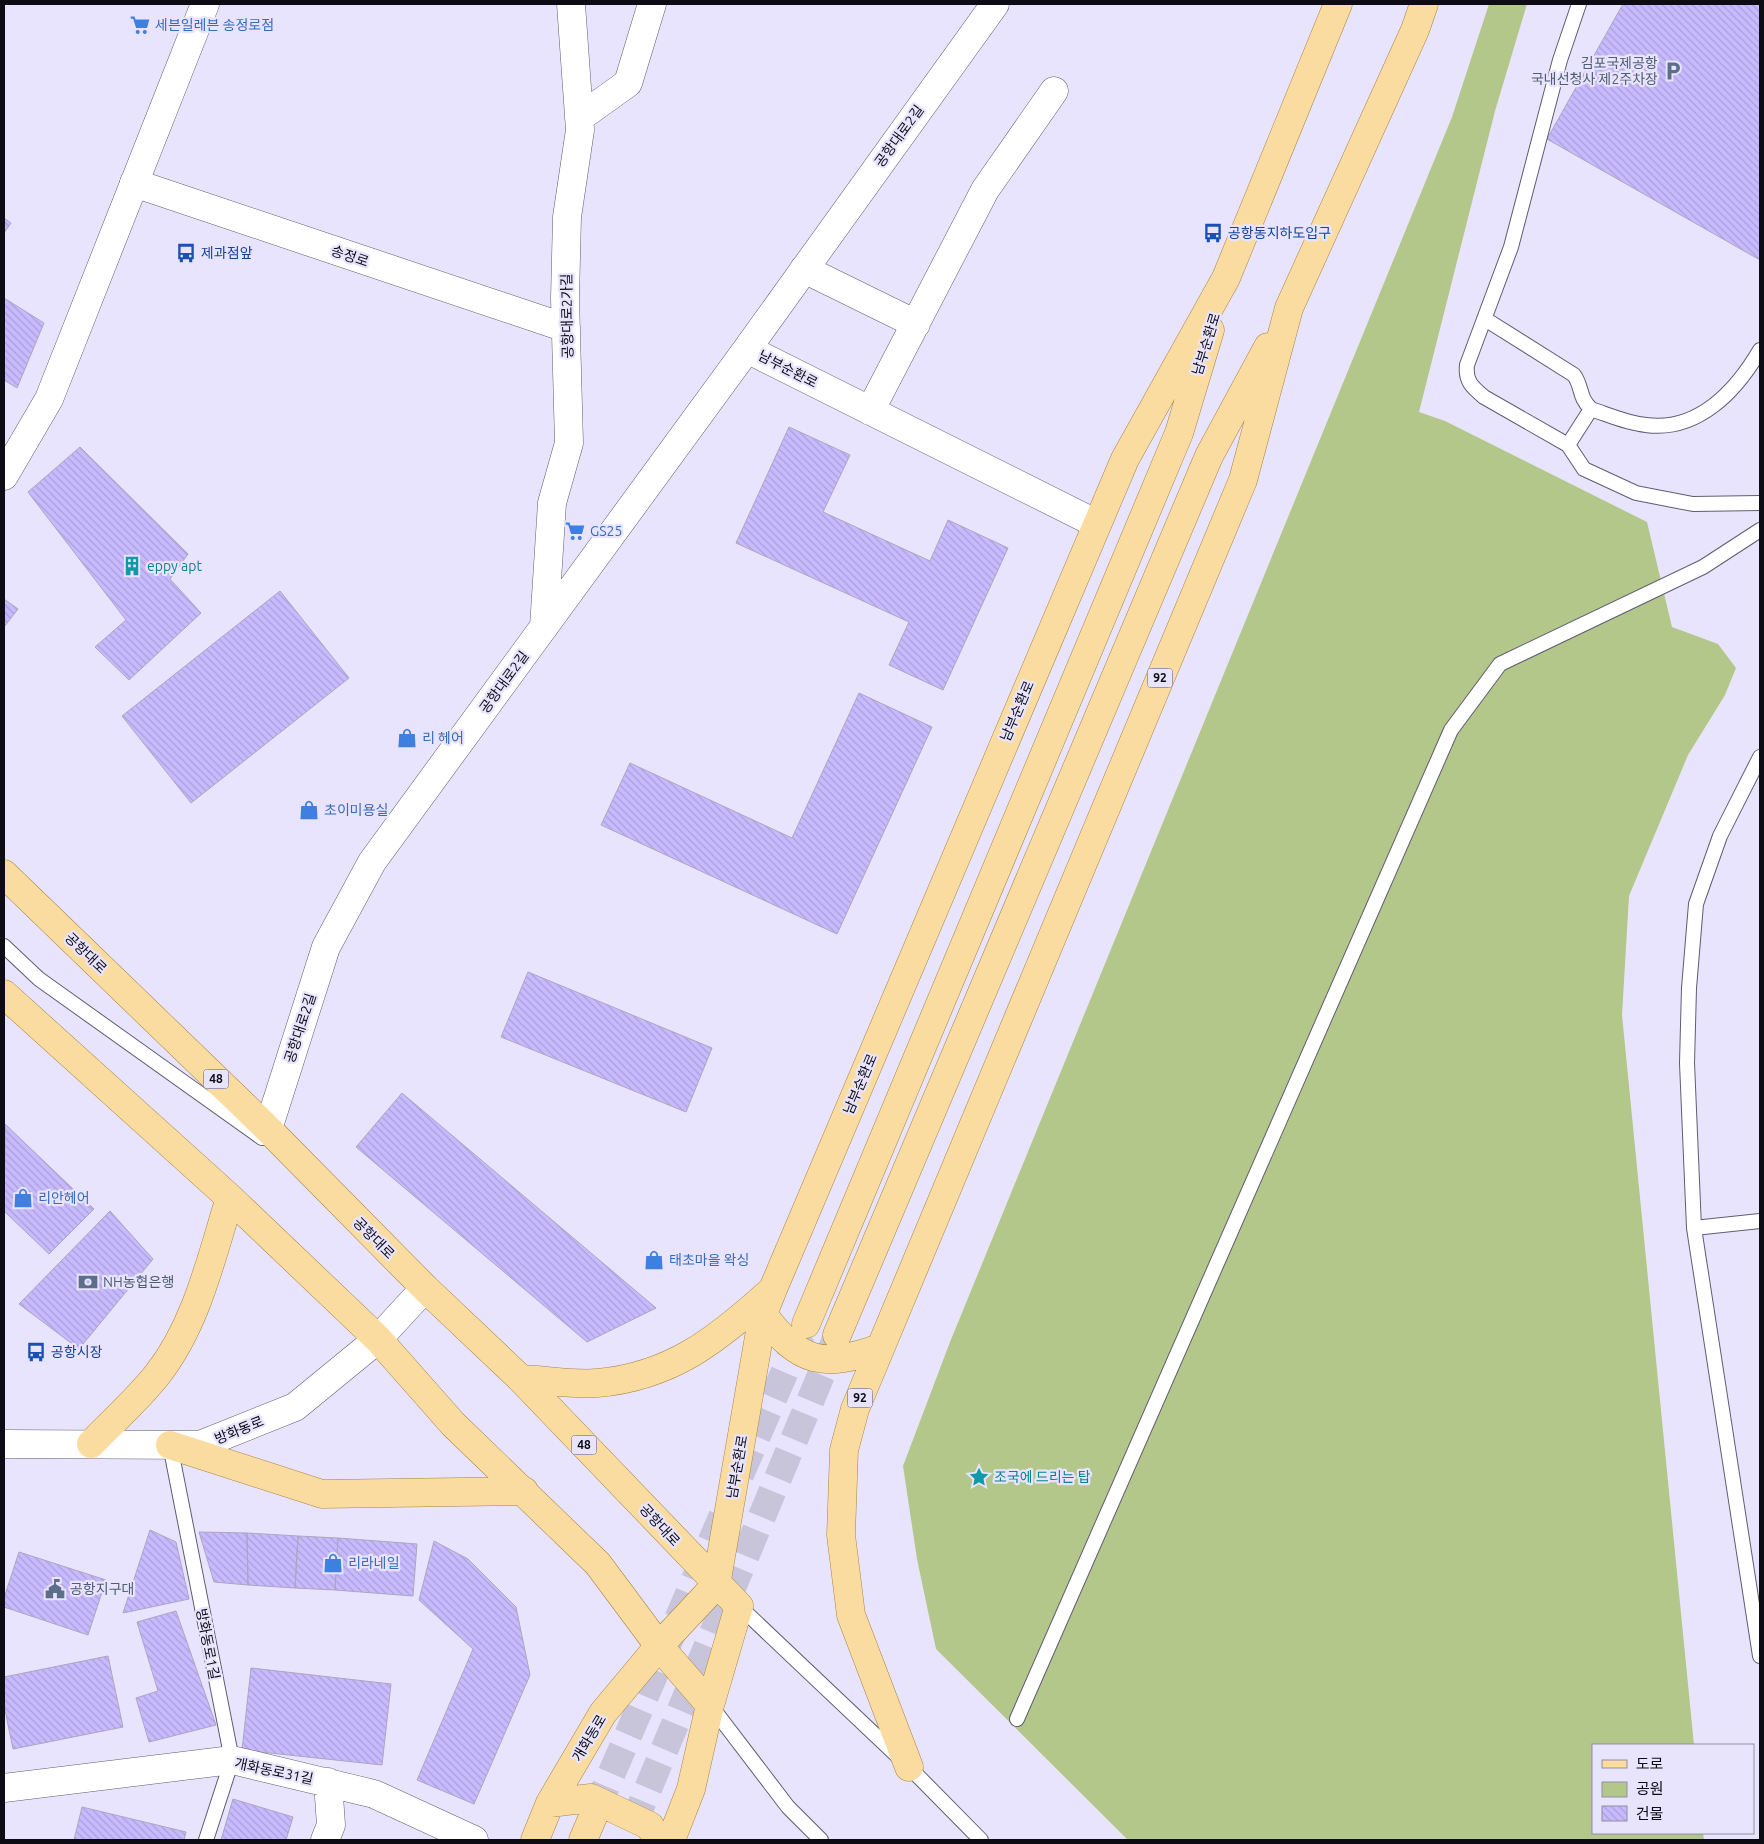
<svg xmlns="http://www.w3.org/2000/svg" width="1764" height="1844" viewBox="0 0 1764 1844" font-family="Ubuntu,'Noto Sans KR',sans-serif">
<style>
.green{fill:#b2c789}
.building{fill:url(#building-back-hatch);stroke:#aba7bf}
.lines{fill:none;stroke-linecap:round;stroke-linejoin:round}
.primary-tunnel{stroke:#c8c4da;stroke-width:28;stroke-dasharray:28 14;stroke-linecap:butt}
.lane-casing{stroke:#605c71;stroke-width:16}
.street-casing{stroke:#605c71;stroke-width:29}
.secondary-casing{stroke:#605c71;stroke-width:29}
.primary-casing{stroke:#a68445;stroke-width:29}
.lane{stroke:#fff;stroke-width:14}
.street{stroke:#fff;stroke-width:28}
.secondary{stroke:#fff;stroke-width:28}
.primary{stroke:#fbdca0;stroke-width:28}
.labels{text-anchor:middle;stroke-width:4.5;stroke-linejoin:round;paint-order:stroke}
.shield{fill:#e9e4fd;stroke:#4f4d5a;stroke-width:1}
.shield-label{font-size:12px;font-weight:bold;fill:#0d0c14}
.shop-label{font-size:14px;fill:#366cbe;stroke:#e9e4fd;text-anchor:start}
.service-label{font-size:14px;fill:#4e5e75;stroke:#e9e4fd;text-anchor:start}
.street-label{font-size:14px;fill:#0d0c14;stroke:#e9e4fd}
.transit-label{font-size:14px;fill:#164399;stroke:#e9e4fd;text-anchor:start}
.culture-label{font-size:14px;fill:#0d838f;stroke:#e9e4fd;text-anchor:start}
</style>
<defs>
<pattern id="building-back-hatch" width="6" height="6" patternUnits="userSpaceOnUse" patternTransform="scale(1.25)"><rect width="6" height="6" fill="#c8bafe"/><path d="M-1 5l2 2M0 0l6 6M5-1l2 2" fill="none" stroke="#ab9fd9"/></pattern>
</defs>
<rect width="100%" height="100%" fill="#e9e4fd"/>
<path class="green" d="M 1489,4 L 1527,4 L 1495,111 L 1419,412 L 1445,421 L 1647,522 L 1672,627 L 1718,644 L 1736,668 L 1725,695 L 1688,755 L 1629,896 L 1622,1015 L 1694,1745 L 1593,1745 L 1593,1833 L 1703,1833 L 1704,1840 L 1128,1840 L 936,1649 L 917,1559 L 903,1466 L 950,1342 L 1452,117 Z"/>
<path class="building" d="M 1623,4 L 1760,4 L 1760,260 L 1547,139 Z
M 4,218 L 11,223 L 4,233 Z
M 4,298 L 44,323 L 17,388 L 4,380 Z
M 789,427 L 850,455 L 823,512 L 930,561 L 948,520 L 1008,548 L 943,690 L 889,665 L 909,622 L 736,543 Z
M 80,447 L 188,554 L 170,579 L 201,613 L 129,680 L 95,647 L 126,620 L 28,492 Z
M 280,591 L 349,678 L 191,803 L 122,716 Z
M 4,599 L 18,609 L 4,627 Z
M 859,693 L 932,727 L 837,934 L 601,825 L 630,763 L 792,838 Z
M 528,972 L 712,1048 L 686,1112 L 501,1037 Z
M 402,1093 L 656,1308 L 587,1342 L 356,1147 Z
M 5,1124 L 94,1209 L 49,1254 L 4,1211 Z
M 110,1211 L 153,1259 L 79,1349 L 19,1304 Z
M 150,1530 L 176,1542 L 189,1599 L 123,1613 Z
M 199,1532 L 247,1533 L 248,1585 L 214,1582 Z
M 247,1533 L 298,1536 L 295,1588 L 248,1585 Z
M 298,1536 L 338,1538 L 335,1590 L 295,1588 Z
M 338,1538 L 417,1544 L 413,1596 L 335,1590 Z
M 434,1541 L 468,1559 L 516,1607 L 530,1675 L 474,1804 L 417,1780 L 473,1649 L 419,1600 Z
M 19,1552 L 106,1580 L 88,1635 L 4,1607 L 4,1598 Z
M 176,1611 L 216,1725 L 149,1742 L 136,1698 L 158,1691 L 137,1622 Z
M 108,1656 L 123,1727 L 13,1749 L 4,1705 L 4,1677 Z
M 251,1668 L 391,1684 L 382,1765 L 242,1750 Z
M 233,1799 L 293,1817 L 286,1840 L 221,1840 Z
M 82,1807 L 186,1832 L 184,1840 L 74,1840 Z"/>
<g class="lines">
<path class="primary-tunnel" d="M 740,1475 L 804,1327
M 595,1812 L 723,1515
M 632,1827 L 837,1337"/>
<defs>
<path id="lane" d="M 1579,4 L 1560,60 L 1511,247 L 1467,365 C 1465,381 1472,387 1484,397 L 1568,445 L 1584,469 L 1636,493 L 1693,504 L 1760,503
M 1485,319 L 1574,375 C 1583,388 1578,396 1591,409
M 1568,445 L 1591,409 C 1609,415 1626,423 1646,425 C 1698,432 1736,391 1760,350
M 1760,757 L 1720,836 L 1696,904 L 1689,988 L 1687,1063 L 1694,1228 L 1760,1656
M 4,946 L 39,979 L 262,1138
M 1694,1228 L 1760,1221
M 170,1445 L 232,1760 L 206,1840
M 739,1606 L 909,1767 L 981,1840
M 711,1706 L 788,1807 L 821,1840
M 1017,1719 L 1451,730 L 1500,664 L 1703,567 L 1760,530"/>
<path id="street" d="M 579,118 L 628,83 L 652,4
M 134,183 L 566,328
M 804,269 L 916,324
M 747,349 L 1097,524
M 870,411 L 985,190 L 1054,91
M 544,627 L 552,503 L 569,443 L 565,298 L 567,217 L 580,130 L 571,4
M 268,1129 L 326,947 L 372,862 L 747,349 L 995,4
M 4,1788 L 232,1760 L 374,1794 L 474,1840
M 325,1840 L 331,1825 L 328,1782"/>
<path id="secondary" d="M 4,476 L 49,399 L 205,4
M 4,1444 L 200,1445 L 295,1407 L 378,1339 L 425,1288"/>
<path id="primary" d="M 4,874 L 268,1129 L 425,1288 L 521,1379 L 739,1606 L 710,1705 L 691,1789 L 671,1840
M 4,994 L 230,1198 L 378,1339 L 453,1424 L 598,1564 L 659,1646 L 710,1705
M 763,1314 C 799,1364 824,1368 880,1348
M 806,1324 L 1179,433 L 1210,330
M 837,1335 L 1209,456 L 1268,347
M 521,1379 C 546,1380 573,1385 597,1383 C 671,1377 718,1339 770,1292
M 91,1444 C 113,1421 138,1399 157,1375 C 197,1324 211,1258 230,1198
M 170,1445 L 322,1494 L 524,1491
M 909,1767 L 851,1615 L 841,1535 L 844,1450 L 855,1409 L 1243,480 L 1289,308 L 1415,30 L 1424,4
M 550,1803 L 591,1798 L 650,1826 L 657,1840
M 535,1840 L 550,1803 L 603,1713 L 659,1646 L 716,1585 L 763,1314 L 773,1289 L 1125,459 L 1226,278 L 1338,4
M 583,1840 L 595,1812"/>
</defs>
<use href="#lane" class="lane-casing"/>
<use href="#street" class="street-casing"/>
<use href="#secondary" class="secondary-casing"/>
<use href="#primary" class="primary-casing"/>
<use href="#lane" class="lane"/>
<use href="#street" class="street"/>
<use href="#secondary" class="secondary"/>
<use href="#primary" class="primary"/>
</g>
<defs>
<symbol id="supermarket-bare" viewBox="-9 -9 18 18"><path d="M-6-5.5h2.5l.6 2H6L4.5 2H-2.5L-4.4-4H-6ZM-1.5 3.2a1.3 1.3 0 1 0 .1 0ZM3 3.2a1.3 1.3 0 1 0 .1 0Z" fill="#3f7fe0" stroke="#e9e4fd" stroke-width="2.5" paint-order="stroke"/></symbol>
<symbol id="parking-bare" viewBox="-9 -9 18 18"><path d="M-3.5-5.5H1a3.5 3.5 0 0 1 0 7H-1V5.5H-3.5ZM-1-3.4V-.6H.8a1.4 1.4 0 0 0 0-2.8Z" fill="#5c6f8a" stroke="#e9e4fd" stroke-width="2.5" paint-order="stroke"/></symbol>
<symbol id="bus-bare" viewBox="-9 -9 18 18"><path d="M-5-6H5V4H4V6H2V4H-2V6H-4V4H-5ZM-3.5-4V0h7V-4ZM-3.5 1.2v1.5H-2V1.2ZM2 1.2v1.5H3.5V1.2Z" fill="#1a4fb4" stroke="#e9e4fd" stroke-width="2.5" paint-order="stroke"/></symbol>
<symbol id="building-bare" viewBox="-9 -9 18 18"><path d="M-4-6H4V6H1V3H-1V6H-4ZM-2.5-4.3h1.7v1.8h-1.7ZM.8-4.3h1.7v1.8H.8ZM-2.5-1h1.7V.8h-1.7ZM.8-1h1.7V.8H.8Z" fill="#0f9aa8" stroke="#e9e4fd" stroke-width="2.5" paint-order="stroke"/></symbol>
<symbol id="shop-bare" viewBox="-9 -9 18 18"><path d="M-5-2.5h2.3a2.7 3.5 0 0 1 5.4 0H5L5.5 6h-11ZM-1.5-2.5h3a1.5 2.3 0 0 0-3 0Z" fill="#3f7fe0" stroke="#e9e4fd" stroke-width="2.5" paint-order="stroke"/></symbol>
<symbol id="bank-bare" viewBox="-9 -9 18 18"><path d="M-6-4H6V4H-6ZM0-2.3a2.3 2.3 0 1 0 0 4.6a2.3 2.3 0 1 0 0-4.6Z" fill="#5c6f8a" stroke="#e9e4fd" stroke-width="2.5" paint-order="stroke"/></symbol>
<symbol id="sight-bare" viewBox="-9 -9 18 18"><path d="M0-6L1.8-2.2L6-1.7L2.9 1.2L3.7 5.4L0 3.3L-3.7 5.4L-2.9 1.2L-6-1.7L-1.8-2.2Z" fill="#0f9aa8" stroke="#e9e4fd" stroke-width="2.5" paint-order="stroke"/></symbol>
<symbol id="civic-bare" viewBox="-9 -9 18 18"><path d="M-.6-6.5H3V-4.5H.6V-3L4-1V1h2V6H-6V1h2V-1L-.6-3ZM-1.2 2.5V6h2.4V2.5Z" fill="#5c6f8a" stroke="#e9e4fd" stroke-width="2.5" paint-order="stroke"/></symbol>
</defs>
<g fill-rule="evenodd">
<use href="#supermarket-bare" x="126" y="11" width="28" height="28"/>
<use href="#parking-bare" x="1659" y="57" width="28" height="28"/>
<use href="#bus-bare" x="1199" y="219" width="28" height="28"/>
<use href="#bus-bare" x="172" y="239" width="28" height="28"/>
<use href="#supermarket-bare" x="561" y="517" width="28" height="28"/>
<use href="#building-bare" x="118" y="552" width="28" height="28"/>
<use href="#shop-bare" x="393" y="724" width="28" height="28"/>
<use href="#shop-bare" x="295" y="796" width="28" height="28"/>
<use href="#shop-bare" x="9" y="1184" width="28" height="28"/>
<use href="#shop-bare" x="640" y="1246" width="28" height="28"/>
<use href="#bank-bare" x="74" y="1268" width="28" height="28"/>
<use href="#bus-bare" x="22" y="1338" width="28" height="28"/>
<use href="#sight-bare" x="965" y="1463" width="28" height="28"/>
<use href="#shop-bare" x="319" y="1549" width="28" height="28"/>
<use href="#civic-bare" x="41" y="1575" width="28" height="28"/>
</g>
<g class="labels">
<g class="shield">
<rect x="1147.5" y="668.5" width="25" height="19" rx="4"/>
<rect x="203.5" y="1069.5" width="25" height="19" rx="4"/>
<rect x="847.5" y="1388.5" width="25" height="19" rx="4"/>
<rect x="571.5" y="1435.5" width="25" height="19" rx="4"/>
</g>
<g class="shield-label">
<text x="1160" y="682">92</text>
<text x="216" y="1083">48</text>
<text x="860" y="1402">92</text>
<text x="584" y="1449">48</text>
</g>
<g class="shop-label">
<text x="155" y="30">세븐일레븐 송정로점</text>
<text x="590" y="536">GS25</text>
<text x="422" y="743">리 헤어</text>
<text x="324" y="815">초이미용실</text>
<text x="38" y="1203">리안헤어</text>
<text x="669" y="1265">태초마을 왁싱</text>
<text x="348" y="1568">리라네일</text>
</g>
<g class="service-label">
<text x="1658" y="68" text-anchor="end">김포국제공항<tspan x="1658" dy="16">국내선청사 제2주차장</tspan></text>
<text x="103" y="1287">NH농협은행</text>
<text x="70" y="1594">공항지구대</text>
</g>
<g class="street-label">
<text transform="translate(899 136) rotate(-54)" y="5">공항대로2길</text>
<text transform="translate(350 256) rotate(19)" y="5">송정로</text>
<text transform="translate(567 316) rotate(-91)" y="5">공항대로2가길</text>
<text transform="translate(1206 344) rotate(-73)" y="5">남부순환로</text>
<text transform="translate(788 369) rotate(27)" y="5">남부순환로</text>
<text transform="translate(504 682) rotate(-54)" y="5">공항대로2길</text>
<text transform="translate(1017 711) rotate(-67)" y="5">남부순환로</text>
<text transform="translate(86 953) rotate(44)" y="5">공항대로</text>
<text transform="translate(300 1028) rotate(-72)" y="5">공항대로2길</text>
<text transform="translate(860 1084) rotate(-67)" y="5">남부순환로</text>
<text transform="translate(374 1238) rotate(45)" y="5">공항대로</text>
<text transform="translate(239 1430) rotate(-22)" y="5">방화동로</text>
<text transform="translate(737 1467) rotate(-80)" y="5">남부순환로</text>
<text transform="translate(660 1525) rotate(47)" y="5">공항대로</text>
<text transform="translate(208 1644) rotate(79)" y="5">방화동로1길</text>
<text transform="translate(589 1738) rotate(-59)" y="5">개화동로</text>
<text transform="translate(274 1771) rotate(12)" y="5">개화동로31길</text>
</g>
<g class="transit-label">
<text x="1228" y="238">공항동지하도입구</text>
<text x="201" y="258">제과점앞</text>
<text x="51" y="1357">공항시장</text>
</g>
<g class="culture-label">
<text x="147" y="571">eppy apt</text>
<text x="994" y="1482">조국에 드리는 탑</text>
</g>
</g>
<rect width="1764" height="1844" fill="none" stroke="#0d0c14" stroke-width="10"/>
<rect x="1592" y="1744" width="162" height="90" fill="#e9e4fd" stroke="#918ea0"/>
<rect x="1602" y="1760" width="25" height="8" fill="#fbdca0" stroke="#918ea0"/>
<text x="1636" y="1769" font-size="15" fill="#0d0c14">도로</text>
<rect x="1602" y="1782" width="25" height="15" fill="#b2c789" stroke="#918ea0"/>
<text x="1636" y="1794" font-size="15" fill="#0d0c14">공원</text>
<rect x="1602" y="1806" width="25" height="15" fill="url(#building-back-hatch)" stroke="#918ea0"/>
<text x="1636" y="1819" font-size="15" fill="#0d0c14">건물</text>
</svg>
